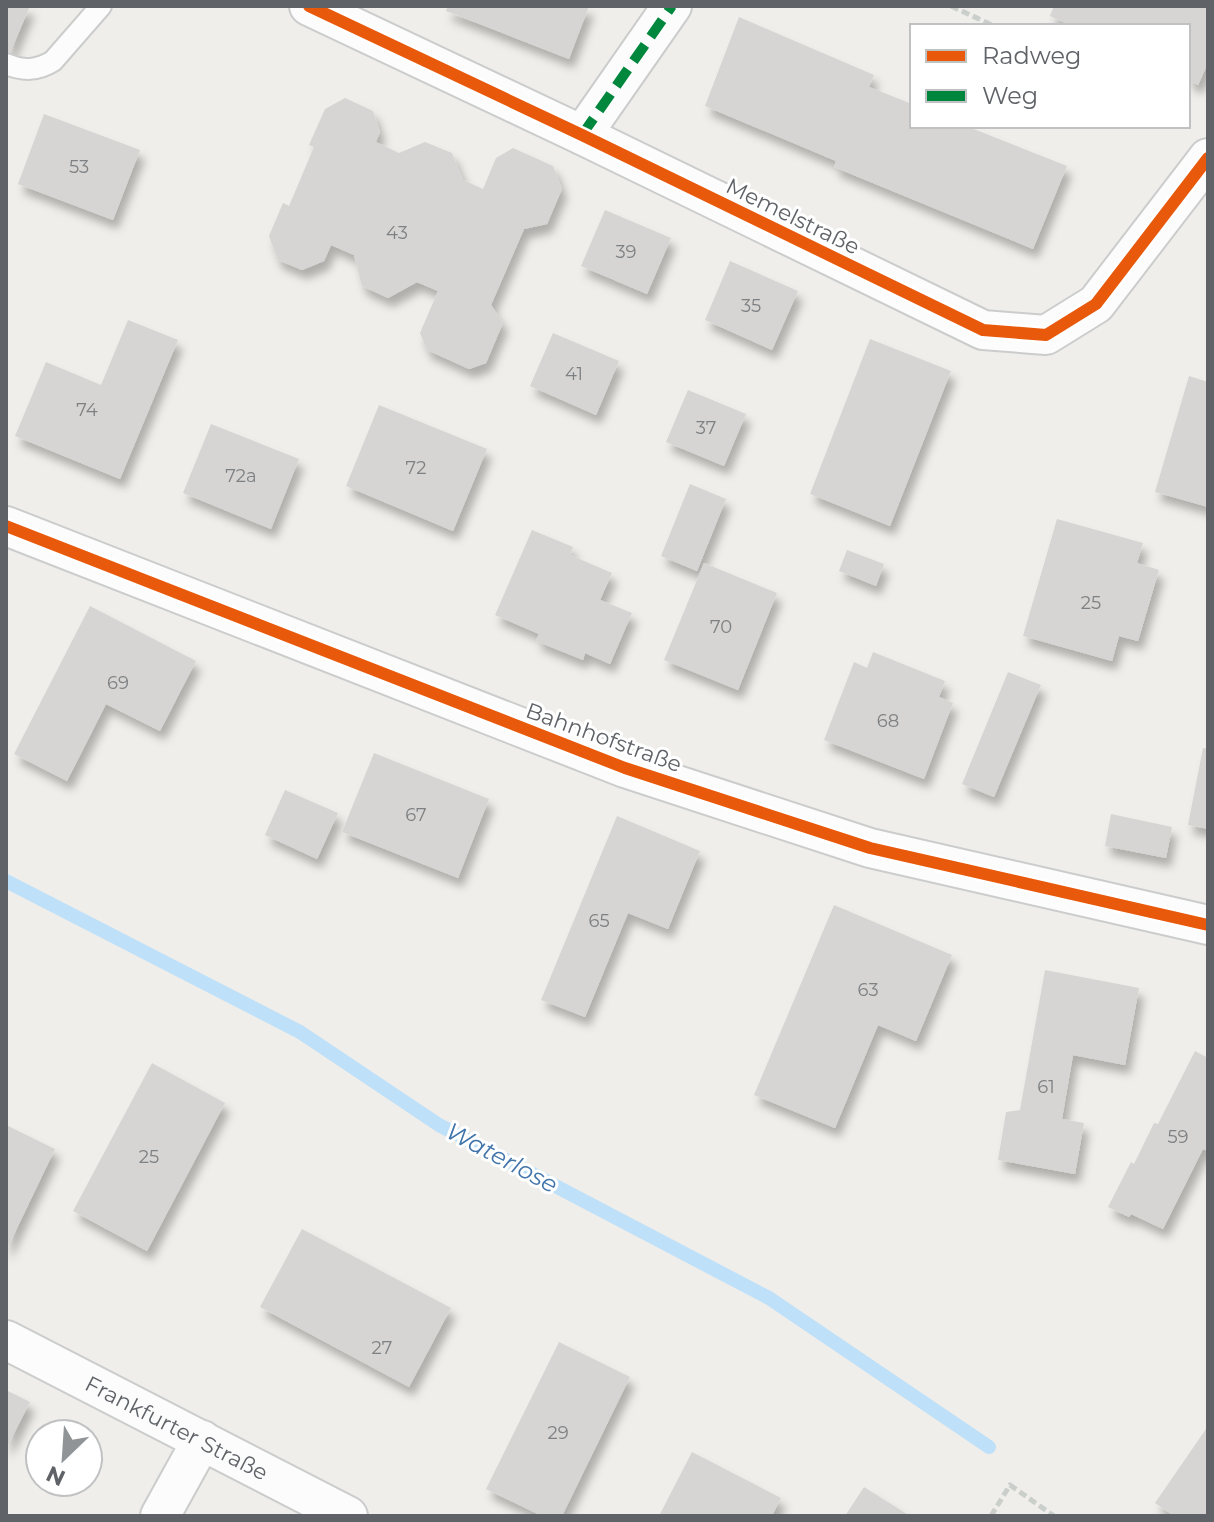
<svg xmlns="http://www.w3.org/2000/svg" width="1214" height="1522" viewBox="0 0 1214 1522" font-family="Montserrat,sans-serif">
<style>
.lines{fill:none;stroke-linecap:round;stroke-linejoin:round}
.stream{stroke:#bfe0f9;stroke-width:14}
.building{fill:#d6d5d3;filter:url(#shadow)}
.service-casing{stroke:#cbcccc;stroke-width:24}
.minor-casing{stroke:#cbcccc;stroke-width:42}
.path{stroke:#cacfcc;stroke-width:5;stroke-dasharray:8 4;stroke-linecap:butt}
.service{stroke:#fdfcfc;stroke-width:20}
.minor{stroke:#fdfcfc;stroke-width:38}
.quiet{stroke:#00873e;stroke-width:10;stroke-dasharray:20 10;stroke-linecap:butt}
.cycleway-casing{stroke:#fff;stroke-width:17}
.cycleway{stroke:#e8590c;stroke-width:12}
.labels{text-anchor:middle;stroke-width:6;stroke-linejoin:round;paint-order:stroke}
.number-label{font-size:18px;fill:#7e8184}
.street-label{font-size:22px;fill:#5f6368;stroke:#fff}
.water-label{font-size:24px;font-style:italic;fill:#4174aa;stroke:#fff}
</style>
<defs>
<filter id="shadow"><feDropShadow dx="5" dy="9" stdDeviation="4" flood-color="#0004"/></filter>
</defs>
<rect width="100%" height="100%" fill="#efeeea"/>
<g class="lines">
<path class="stream" d="M 6,881 L 300,1032 L 439,1125 L 769,1298 L 989,1447"/>
</g>
<path class="building" d="M 6,6 L 30,6 L 10,53 L 6,51 Z
M 448,6 L 589,6 L 569,59 L 446,11 Z
M 1054,6 L 1208,6 L 1208,63 L 1198,85 L 1188,80 L 1188,26 L 1072,26 L 1050,16 Z
M 739,17 L 874,75 L 869,87 L 912,104 L 912,126 L 966,126 L 1067,166 L 1033,249 L 834,167 L 836,161 L 705,106 Z
M 345,98 L 373,111 L 380,132 L 376,142 L 399,153 L 425,142 L 452,153 L 463,180 L 483,189 L 496,158 L 513,148 L 553,166 L 562,189 L 547,224 L 524,229 L 491,305 L 503,323 L 486,363 L 469,369 L 427,350 L 420,333 L 438,291 L 417,282 L 388,298 L 362,286 L 354,255 L 331,245 L 324,261 L 302,270 L 278,260 L 269,236 L 283,203 L 289,206 L 314,147 L 309,145 L 325,109 Z
M 44,114 L 140,150 L 113,220 L 18,184 Z
M 605,210 L 671,238 L 647,294 L 581,266 Z
M 730,261 L 798,291 L 772,350 L 705,320 Z
M 128,320 L 178,340 L 120,479 L 15,436 L 46,362 L 101,385 Z
M 553,333 L 619,361 L 596,415 L 530,386 Z
M 870,339 L 951,371 L 890,526 L 810,494 Z
M 1189,376 L 1208,382 L 1208,507 L 1155,492 Z
M 688,390 L 746,414 L 724,466 L 666,442 Z
M 379,405 L 487,449 L 453,531 L 346,486 Z
M 211,424 L 299,459 L 271,529 L 183,493 Z
M 690,484 L 726,499 L 697,571 L 661,556 Z
M 1057,519 L 1143,543 L 1137,563 L 1159,570 L 1138,641 L 1119,636 L 1112,661 L 1023,636 Z
M 532,530 L 573,547 L 570,555 L 612,573 L 600,600 L 632,613 L 610,664 L 585,653 L 583,660 L 536,641 L 539,634 L 495,615 Z
M 847,550 L 884,564 L 876,586 L 839,571 Z
M 704,563 L 777,593 L 738,690 L 664,660 Z
M 90,606 L 196,661 L 160,731 L 106,704 L 67,781 L 14,754 Z
M 873,652 L 945,681 L 939,697 L 953,703 L 924,779 L 824,740 L 854,662 L 867,668 Z
M 1008,672 L 1041,685 L 994,797 L 962,784 Z
M 1203,748 L 1208,749 L 1208,829 L 1188,825 Z
M 374,753 L 489,799 L 458,878 L 342,832 Z
M 285,790 L 338,813 L 317,859 L 265,835 Z
M 1111,814 L 1172,827 L 1166,858 L 1105,846 Z
M 617,816 L 700,851 L 668,929 L 628,913 L 585,1017 L 541,1000 Z
M 834,905 L 952,955 L 916,1041 L 878,1025 L 835,1128 L 754,1095 Z
M 1045,970 L 1139,988 L 1125,1065 L 1073,1055 L 1062,1119 L 1084,1123 L 1075,1174 L 998,1160 L 1006,1112 L 1020,1110 Z
M 1195,1051 L 1208,1058 L 1208,1151 L 1203,1149 L 1163,1229 L 1131,1214 L 1129,1217 L 1108,1207 L 1131,1162 L 1134,1164 L 1154,1123 L 1158,1124 Z
M 152,1063 L 225,1103 L 147,1251 L 73,1211 Z
M 6,1125 L 55,1149 L 6,1251 Z
M 302,1229 L 451,1308 L 409,1387 L 260,1307 Z
M 559,1342 L 630,1377 L 562,1516 L 542,1516 L 486,1489 Z
M 6,1390 L 30,1402 L 6,1449 Z
M 1208,1426 L 1208,1516 L 1174,1516 L 1155,1503 Z
M 692,1452 L 781,1498 L 772,1516 L 659,1516 Z
M 864,1487 L 910,1516 L 845,1516 Z"/>
<g class="lines">
<defs>
<path id="service" d="M 6,64 C 23,71 37,71 53,61 L 101,6"/>
<g id="minor">
<path d="M 309,6 L 582,135 L 983,330 L 1046,335 L 1096,304 L 1208,158"/>
<path d="M 582,135 L 672,6"/>
<path d="M 6,526 L 625,768 L 870,848 L 1208,925"/>
<path id="s1" d="M 6,1340 L 348,1516"/>
<path d="M 160,1516 L 202,1440"/>
</g>
</defs>
<use href="#service" class="service-casing"/>
<use href="#minor" class="minor-casing"/>
<path class="path" d="M 951,6 L 994,26
M 991,1516 L 1010,1485 L 1054,1516"/>
<use href="#service" class="service"/>
<use href="#minor" class="minor"/>
<path class="quiet" d="M 582,135 L 672,6"/>
<defs>
<path id="cycleway" d="M 309,6 L 582,135 L 983,330 L 1046,335 L 1096,304 L 1208,158
M 6,526 L 625,768 L 870,848 L 1208,925"/>
</defs>
<use href="#cycleway" class="cycleway-casing"/>
<use href="#cycleway" class="cycleway"/>
</g>
<g class="labels">
<g class="number-label">
<text x="79" y="173">53</text>
<text x="397" y="239">43</text>
<text x="626" y="258">39</text>
<text x="751" y="312">35</text>
<text x="574" y="380">41</text>
<text x="87" y="416">74</text>
<text x="706" y="434">37</text>
<text x="416" y="474">72</text>
<text x="241" y="482">72a</text>
<text x="1091" y="609">25</text>
<text x="721" y="633">70</text>
<text x="118" y="689">69</text>
<text x="888" y="727">68</text>
<text x="416" y="821">67</text>
<text x="599" y="927">65</text>
<text x="868" y="996">63</text>
<text x="1046" y="1093">61</text>
<text x="1178" y="1143">59</text>
<text x="149" y="1163">25</text>
<text x="382" y="1354">27</text>
<text x="558" y="1439">29</text>
</g>
<g class="street-label">
<text transform="translate(793 216) rotate(26)" y="8">Memelstraße</text>
<text transform="translate(604 737) rotate(20)" y="8">Bahnhofstraße</text>
<text dy="8" stroke="none"><textPath href="#s1" startOffset="192">Frankfurter Straße</textPath></text>
</g>
<g class="water-label">
<text transform="translate(502 1158) rotate(28)" y="8">Waterlose</text>
</g>
</g>
<rect width="1214" height="1522" fill="none" stroke="#5f6368" stroke-width="16"/>
<rect x="910" y="24" width="280" height="104" fill="#ffffff" stroke="#bfc1c3" stroke-width="2"/>
<rect x="926" y="50" width="40" height="12" fill="#e8590c" stroke="#bfc1c3" stroke-width="2"/>
<text x="982" y="64" font-size="24" fill="#5f6368">Radweg</text>
<rect x="926" y="90" width="40" height="12" fill="#00873e" stroke="#bfc1c3" stroke-width="2"/>
<text x="982" y="104" font-size="24" fill="#5f6368">Weg</text>
<g transform="translate(64 1458) rotate(205)"><circle r="38" fill="#ffffff" stroke="#bfc1c3" stroke-width="2"/>
<path d="M0-6L14 30L0 20L-14 30Z" fill="#919496"/>
<text y="-12" font-size="22" font-weight="bold" text-anchor="middle" fill="#5f6368">N</text>
</g>
</svg>
